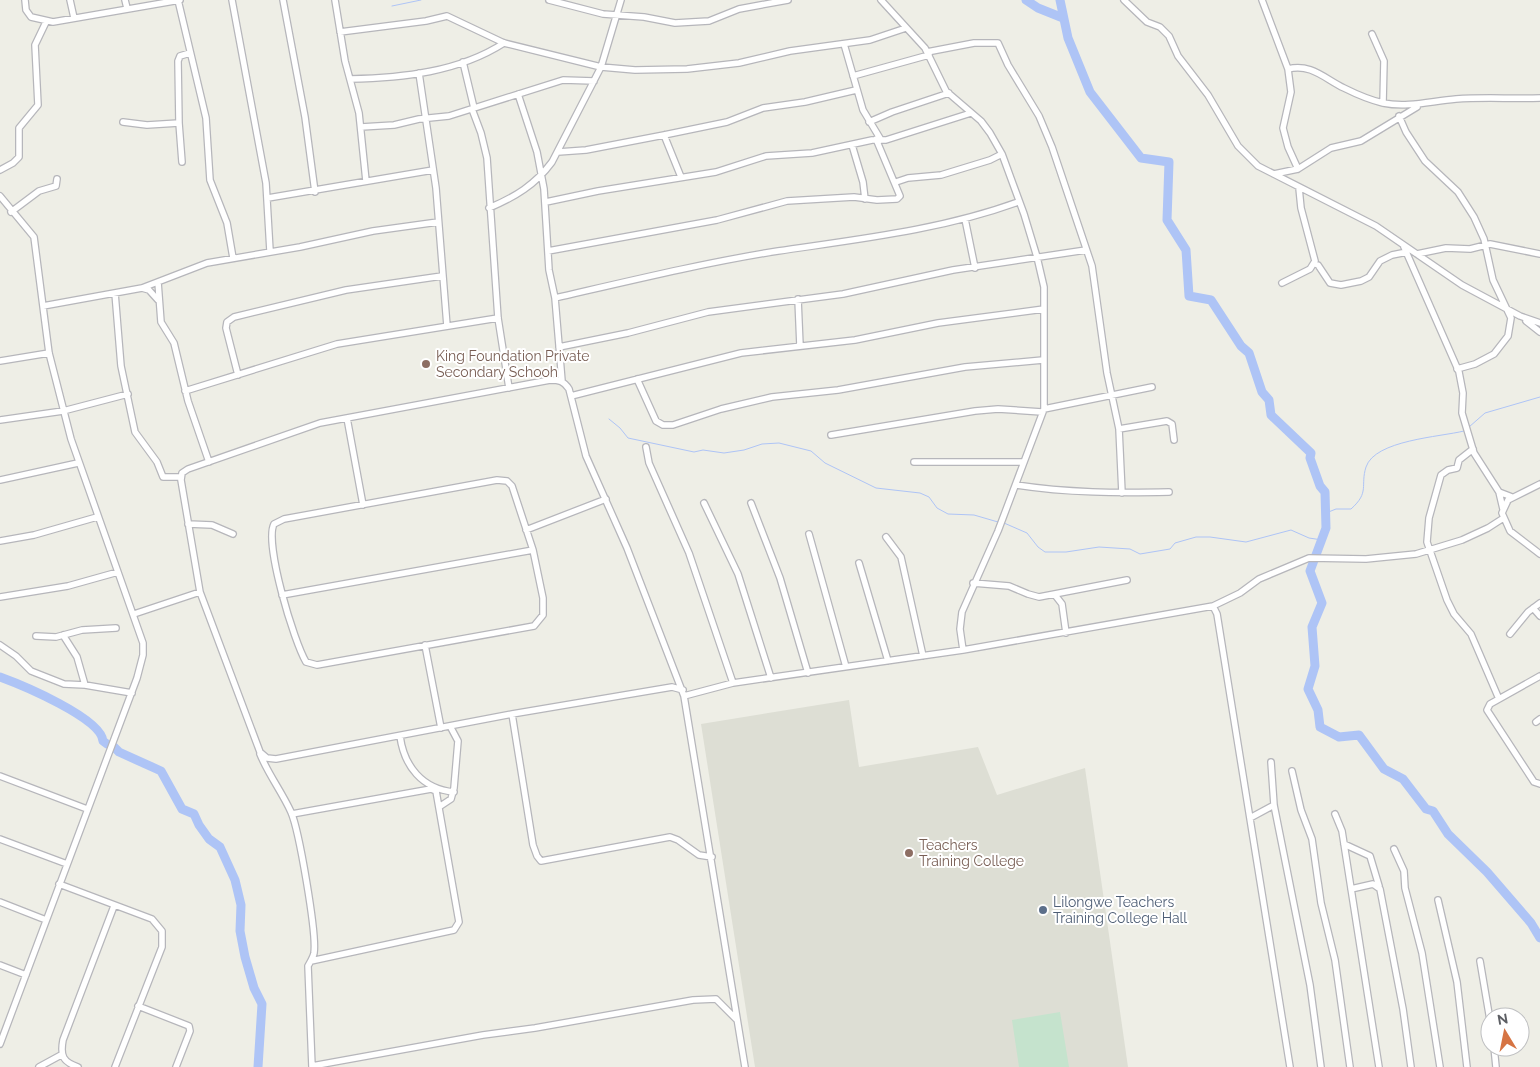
<svg xmlns="http://www.w3.org/2000/svg" width="1540" height="1067" viewBox="0 0 1540 1067" font-family="Raleway,sans-serif">
<style>
.education{fill:#ddded4}
.green{fill:#c5e3cd}
.lines{fill:none;stroke-linecap:round;stroke-linejoin:round}
.stream{stroke:#aec4f6;stroke-width:1}
.river{stroke:#aec4f6;stroke-width:9}
.minor-casing{stroke:#b6b6bb;stroke-width:8}
.minor{stroke:#fff;stroke-width:5.5}
.education-dot{fill:#8d6e63;stroke:#fff;stroke-width:2}
.service-dot{fill:#5c6f8a;stroke:#fff;stroke-width:2}
.labels{text-anchor:middle;stroke-width:4;stroke-linejoin:round;paint-order:stroke}
.education-label{font-size:14px;fill:#785e54;stroke:#fff;text-anchor:start}
.service-label{font-size:14px;fill:#4e5e75;stroke:#fff;text-anchor:start}
</style>
<rect width="100%" height="100%" fill="#eeeee6"/>
<path class="education" d="M 849,700 L 859,767 L 978,747 L 997,795 L 1085,768 L 1128,1067 L 755,1067 L 701,724 Z"/>
<path class="green" d="M 1060,1012 L 1069,1067 L 1019,1067 L 1012,1020 Z"/>
<g class="lines">
<path class="stream" d="M 392,6 L 421,0
M 609,419 L 620,428 L 628,438 L 694,452 L 703,450 L 724,453 L 744,450 L 762,444 L 779,443 L 811,451 L 825,463 L 876,488 L 920,493 L 929,497 L 937,508 L 948,514 L 974,515 L 998,522
M 1469,427 L 1485,413 L 1540,397
M 1326,513 L 1336,509 L 1351,509 C 1370,492 1360,486 1366,467 C 1375,440 1440,437 1464,431
M 1004,523 L 1027,533 L 1038,547 L 1045,552 L 1066,552 L 1099,547 L 1130,549 L 1140,554 L 1170,549 L 1175,543 L 1196,537 L 1210,537 L 1246,542 L 1291,530 L 1309,538 L 1322,540"/>
<path class="river" d="M 1026,0 L 1038,8 L 1063,18
M 1060,0 L 1068,38 L 1090,92 L 1141,158 L 1169,162 L 1167,220 L 1186,250 L 1189,296 L 1211,300 L 1241,346 L 1249,353 L 1262,392 L 1269,400 L 1271,415 L 1311,453 L 1310,458 L 1320,486 L 1325,492 L 1326,528 L 1310,571 L 1322,603 L 1312,627 L 1315,666 L 1308,689 L 1318,710 L 1320,727 L 1339,737 L 1359,735 L 1384,769 L 1403,779 L 1426,809 L 1433,811 L 1448,834 L 1487,872 L 1531,923 L 1540,938
M 0,677 C 22,685 101,718 103,741 L 107,744
M 114,747 L 119,752 L 161,771 L 182,809 L 194,814 L 199,825 L 209,839 L 220,847 L 235,880 L 241,905 L 240,931 L 245,957 L 254,988 L 262,1004 L 258,1067"/>
<defs>
<path id="minor" d="M 25,0 L 26,10 L 31,17 L 53,22 L 180,0
M 70,0 L 74,18
M 125,0 L 127,8
M 178,0 L 206,118 L 210,180 L 227,223 L 233,258
M 232,0 L 266,183 L 270,251
M 283,0 L 305,117 L 315,192
M 335,0 L 345,61 L 359,113 L 366,181
M 549,0 L 603,14 L 644,17 L 675,23 L 709,21 L 739,9 L 788,0
M 881,0 L 925,48 L 946,91 L 981,121 L 990,133 L 1002,154 L 1024,214 L 1037,257 L 1044,287 L 1044,409 L 998,531 L 962,612 L 960,629 L 963,650
M 1124,0 L 1147,22 L 1160,27 L 1169,36 L 1178,56 L 1208,95 L 1238,146 L 1258,166 L 1376,226 L 1462,285 L 1520,316 L 1540,323
M 1262,0 L 1288,69 L 1291,92 L 1283,128 L 1288,147 L 1298,169
M 340,32 L 426,21 L 447,16 L 504,43 L 601,67 L 635,70 L 687,69 L 739,63 L 790,51 L 870,40 L 906,28
M 1372,34 L 1384,61 L 1383,103
M 844,44 L 863,110 L 881,140
M 927,52 L 974,43 L 998,43 L 1008,65 L 1039,116 L 1052,147 L 1092,266 L 1107,373 L 1119,429 L 1122,493
M 463,62 L 474,108
M 1288,69 C 1311,63 1325,79 1344,88 C 1356,94 1370,100 1383,103 C 1408,108 1431,101 1456,99 C 1484,97 1512,99 1540,98
M 419,73 L 436,188 L 447,326
M 853,76 L 929,55
M 350,79 C 402,78 459,72 504,43
M 518,94 L 537,152 L 544,189 L 549,270 L 555,298 L 562,381
M 472,109 L 481,133 L 487,158 L 498,318 L 509,388
M 1399,116 L 1406,132 L 1425,161 L 1458,192 L 1474,217 L 1484,239 L 1493,280 L 1511,318 L 1508,336 L 1494,354 L 1475,364 L 1457,369
M 123,122 L 147,125 L 179,123
M 869,122 L 892,112 L 949,93
M 361,127 L 394,125 L 419,119 L 449,116 L 563,80 L 594,81
M 664,135 L 681,177
M 852,145 L 863,182 L 865,199
M 558,152 L 586,150 L 664,135 L 727,122 L 763,108 L 805,102 L 856,90
M 182,162 L 179,123 L 178,61 L 180,56 L 190,53
M 0,170 L 13,163 L 19,157 L 19,128 L 38,105 L 35,45 L 46,22
M 1274,174 L 1298,169 L 1331,148 L 1361,141 L 1417,107
M 896,182 L 908,178 L 941,175 L 990,160 L 1002,154
M 0,196 L 34,237 L 49,353 L 71,439 L 143,643 L 143,655 L 137,678 L 0,1044
M 268,198 L 433,170
M 546,202 L 598,191 L 716,172 L 766,156 L 812,153 L 872,140 L 886,140 L 971,113
M 489,208 C 515,197 535,185 552,162 L 601,67 L 621,0
M 11,212 L 39,191 L 56,186 L 57,179
M 965,219 L 975,268
M 1404,247 L 1459,372 L 1463,393 L 1462,413 L 1474,453 L 1499,492 L 1512,497
M 548,251 L 717,220 L 787,201 L 854,197 L 877,200 L 897,199 L 900,196 L 876,139
M 1417,254 L 1446,248 L 1470,249 L 1490,244 L 1540,254
M 1315,264 L 1318,265 L 1330,283 L 1341,285 L 1361,281 L 1369,277 L 1380,261 L 1392,255 L 1407,252
M 158,282 L 161,322 L 174,343 L 188,401 L 209,462
M 1282,283 L 1310,269 L 1315,261 L 1301,208 L 1299,188
M 142,288 L 149,290 L 158,300
M 115,293 L 121,366 L 135,432 L 157,462 L 163,477 L 181,477
M 555,298 C 629,281 703,263 778,251 C 859,239 941,230 1018,202
M 798,299 L 800,346
M 43,306 L 142,288 L 207,263 L 300,247 L 373,231 L 438,222
M 1526,321 L 1540,332
M 559,347 L 628,333 L 708,312 L 843,294 L 953,270 L 1086,250
M 0,361 L 49,353
M 238,375 L 226,328 L 227,322 L 234,317 L 346,290 L 442,276
M 637,379 L 656,421 L 663,425 L 673,425 L 721,409 L 772,397 L 838,390 L 965,367 L 1043,360
M 185,391 L 337,344 L 498,318
M 571,396 L 741,353 L 855,340 L 938,323 L 1044,309
M 1044,409 L 1152,387
M 347,418 L 363,505
M 0,420 L 63,411 L 128,394
M 1119,429 L 1167,421 L 1172,424 L 1174,440
M 831,435 L 975,411 L 998,409 L 1042,412
M 646,447 L 649,463 L 689,553 L 733,683
M 1473,449 L 1459,460 L 1457,468 L 1448,470 L 1441,475 L 1429,518 L 1427,542 L 1447,600 L 1454,614 L 1471,634 L 1499,699
M 914,462 L 1024,462
M 0,480 L 78,463
M 497,480 L 507,481 L 512,486 L 533,550 L 543,598 L 543,615 L 534,626 L 317,665 L 306,662 C 294,642 264,543 274,524 L 284,519 Z
M 1540,484 L 1508,500 L 1502,513 L 1510,531 L 1540,554
M 1016,485 C 1068,493 1117,493 1169,492
M 1499,492 L 1503,509
M 704,503 L 738,574 L 771,678
M 751,503 L 780,578 L 808,673
M 188,524 L 212,525 L 233,534
M 526,530 L 606,499
M 809,534 L 846,667
M 886,537 L 901,557 L 923,656
M 0,541 L 34,535 L 97,517
M 859,563 L 888,661
M 973,583 L 1009,586 L 1028,594 L 1039,597 L 1127,580
M 282,595 L 533,550
M 1055,595 L 1062,604 L 1066,633
M 0,597 L 68,586 L 118,572
M 1213,606 L 1240,593 L 1259,579 L 1309,558 L 1366,559 L 1416,554 L 1462,540 L 1488,528 L 1502,519
M 1533,608 L 1540,616
M 134,614 L 200,592
M 1510,634 L 1528,612 L 1540,603
M 63,635 L 77,657 L 85,685
M 36,636 L 56,637 L 82,630 L 116,628
M 0,645 L 16,656 L 31,671 L 64,684 L 85,685 L 132,693
M 425,645 L 441,728
M 1540,676 L 1490,704 L 1487,710 L 1534,782 L 1540,784
M 683,690 L 672,687 L 512,714 L 276,759 L 267,758 L 260,752 L 200,592 L 181,480 L 182,473 L 188,469 L 320,423 L 550,380 C 559,380 564,381 569,389 L 586,456 L 627,548 L 684,696 L 745,1067
M 684,696 L 733,683 L 963,650 L 1213,606 L 1217,614 L 1290,1067
M 512,714 L 533,845 L 537,856 L 541,861 L 670,837 L 678,840 L 699,855 L 712,857
M 1536,722 L 1540,719
M 400,736 C 404,766 422,789 454,792
M 260,754 C 268,774 282,792 291,812 C 299,830 317,934 314,953 C 313,958 310,962 308,966 L 312,1067
M 1271,762 L 1274,805 L 1310,985 L 1321,1067
M 1292,771 L 1301,810 L 1312,839 L 1321,903 L 1335,960 L 1350,1067
M 0,776 L 87,809
M 439,807 L 451,799 L 454,788 L 458,741 L 450,726
M 292,814 L 431,789 L 436,791 L 459,922 L 454,930 L 311,961
M 1335,814 L 1342,831 L 1379,1067
M 1250,818 L 1274,805
M 0,839 L 67,864
M 1344,844 L 1370,856 L 1379,886
M 1394,849 L 1404,871 L 1405,888 L 1422,953 L 1440,1067
M 59,884 L 152,919 L 162,931 L 162,947 L 115,1067
M 1351,889 L 1373,884 L 1380,889 L 1403,1009 L 1411,1067
M 1438,900 L 1457,982 L 1467,1067
M 0,902 L 46,920
M 1480,961 L 1490,1020
M 0,965 L 26,975
M 138,1006 L 189,1026 L 190,1031 L 176,1067
M 1494,1047 L 1496,1067
M 312,1066 L 483,1035 L 535,1028 L 693,1000 L 716,999 L 737,1020
M 39,1067 L 61,1055
M 78,1067 C 63,1062 60,1056 63,1040 L 114,906"/>
</defs>
<use href="#minor" class="minor-casing"/>
<use href="#minor" class="minor"/>
</g>
<g class="education-dot">
<circle cx="426" cy="364" r="5"/>
<circle cx="909" cy="853" r="5"/>
</g>
<circle class="service-dot" cx="1043" cy="910" r="5"/>
<g class="labels">
<g class="education-label">
<text x="436" y="361">King Foundation Private<tspan x="436" dy="16">Secondary Schooh</tspan></text>
<text x="919" y="850">Teachers<tspan x="919" dy="16">Training College</tspan></text>
</g>
<g class="service-label">
<text x="1053" y="907">Lilongwe Teachers<tspan x="1053" dy="16">Training College Hall</tspan></text>
</g>
</g>
<g transform="translate(1505 1032) rotate(350)"><circle r="24" fill="#ffffff" stroke="#bebfc1"/>
<path d="M0-4L9 19L0 12L-9 19Z" fill="#d67443"/>
<text y="-8" font-size="14" font-weight="bold" text-anchor="middle" fill="#5d5f64">N</text>
</g>
</svg>
